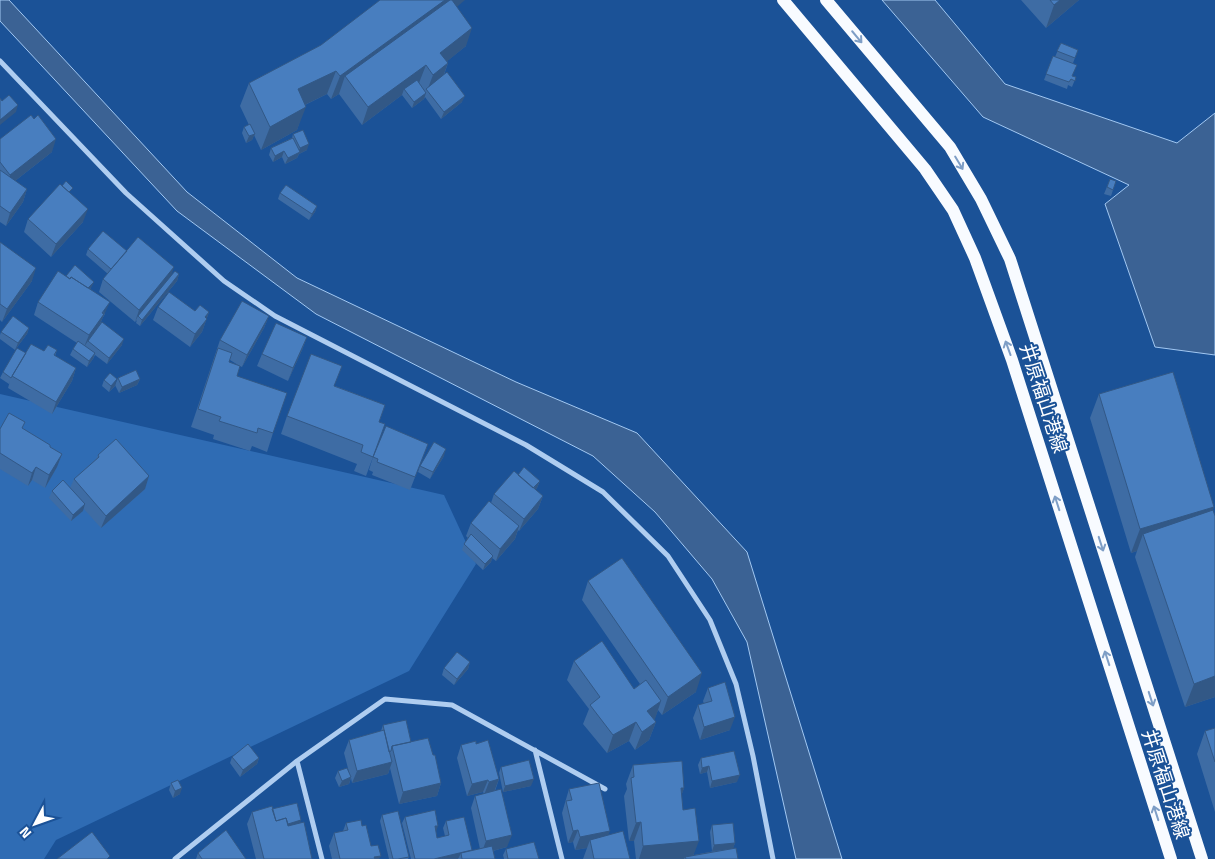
<svg xmlns="http://www.w3.org/2000/svg" width="1215" height="859" viewBox="0 0 1215 859" font-family="'Titillium Web','Noto Sans JP',sans-serif">
<style>
.green{fill:#2f6cb4}
.water{fill:#3b6294;stroke:#a2c8f2}
.lines{fill:none;stroke-linecap:round;stroke-linejoin:round}
.minor{stroke:#afcdf0;stroke-width:5}
.primary{stroke:#f8fbff;stroke-width:12}
.wall{fill:#3e6ca4;fill-rule:evenodd}
.shaded-wall{fill:#325886}
.building{fill:#487ebf;stroke:#325886}
.oneway{stroke:#7e9ec6}
.labels{text-anchor:middle;stroke-width:4;stroke-linejoin:round;paint-order:stroke}
.street-label{font-size:19px;fill:#fff;stroke:#1b5297}
</style>
<rect width="100%" height="100%" fill="#1b5297"/>
<path class="green" d="M 0,394 L 444,495 L 476,564 L 409,671 L 56,840 L 44,859 L 0,859 Z"/>
<path class="water" d="M 0,0 L 9,0 L 187,192 L 297,278 L 516,382 L 637,433 L 747,552 L 842,859 L 796,859 L 747,642 L 712,579 L 655,512 L 593,456 L 316,314 L 177,211 L 0,21 Z
M 882,0 L 935,0 L 1005,84 L 1177,143 L 1215,113 L 1215,355 L 1155,347 L 1105,204 L 1129,185 L 983,117 Z"/>
<g class="lines">
<path class="minor" d="M 0,61 L 126,193 L 224,281 L 275,316 L 526,445 L 603,492 L 668,556 L 710,620 L 736,684 L 753,756 L 773,859
M 535,750 L 562,859
M 297,761 L 322,859
M 175,859 L 297,761 L 385,699 L 452,705 L 605,789"/>
<path class="primary" d="M 783,0 L 925,169 L 953,210 L 975,258 L 1012,360 L 1171,859
M 826,0 L 950,147 L 981,199 L 1010,259 L 1202,859"/>
</g>
<path class="wall" d="M 1021,0 L 1079,0 L 1046,28 Z
M 457,7 L 466,46 L 447,61 L 448,63 L 444,75 L 462,102 L 441,119 L 425,97 L 424,99 L 412,108 L 402,95 L 362,125 L 339,94 L 331,99 L 327,94 L 305,105 L 297,130 L 261,150 L 254,135 L 252,140 L 246,143 L 242,133 L 244,127 L 249,125 L 240,106 L 249,83 Z
M 1061,43 L 1078,50 L 1073,63 L 1073,76 L 1076,77 L 1072,87 L 1068,85 L 1067,89 L 1044,80 L 1053,56 L 1055,57 Z
M 293,134 L 307,150 L 299,154 L 297,158 L 285,164 L 282,157 L 273,162 L 269,155 L 271,148 L 292,138 Z
M 0,139 L 52,152 L 15,181 L 27,189 L 23,202 L 6,226 L 0,222 Z
M 1110,179 L 1116,181 L 1111,196 L 1104,194 Z
M 280,193 L 317,206 L 315,212 L 309,220 L 278,199 Z
M 71,194 L 83,222 L 51,257 L 24,232 L 28,219 Z
M 0,242 L 32,281 L 2,322 L 0,320 Z
M 88,249 L 127,251 L 171,276 L 179,274 L 177,281 L 140,326 L 136,323 L 137,320 L 135,322 L 99,292 L 103,279 L 108,274 L 86,255 Z
M 66,276 L 91,288 L 90,289 L 105,314 L 102,319 L 100,325 L 122,345 L 107,364 L 95,355 L 93,359 L 87,367 L 70,355 L 73,349 L 77,343 L 34,315 L 38,302 Z
M 158,307 L 209,312 L 202,332 L 190,347 L 153,320 Z
M 269,316 L 264,328 L 242,367 L 240,366 L 237,376 L 273,433 L 267,452 L 252,446 L 250,451 L 213,439 L 214,435 L 191,427 L 220,340 ZM 230,360 L 238,365 L 229,362 Z
M 29,328 L 27,334 L 15,350 L 0,339 L 0,335 L 1,332 Z
M 307,337 L 302,350 L 288,381 L 257,366 L 262,354 Z
M 57,350 L 55,356 L 76,368 L 72,381 L 52,414 L 8,388 L 10,381 L 9,384 L 0,378 L 3,372 L 26,353 Z
M 118,378 L 140,379 L 137,385 L 119,393 L 115,385 Z
M 104,380 L 115,386 L 109,392 L 102,386 Z
M 335,386 L 385,405 L 379,422 L 385,424 L 366,476 L 354,471 L 357,464 L 281,434 L 287,416 Z
M 1099,394 L 1213,511 L 1215,516 L 1215,697 L 1185,707 L 1135,557 L 1137,551 L 1131,553 L 1090,418 Z
M 0,429 L 23,429 L 62,454 L 57,467 L 45,488 L 32,480 L 28,486 L 0,469 Z
M 428,444 L 410,490 L 372,475 L 373,472 L 369,470 L 373,457 Z
M 98,455 L 145,489 L 101,528 L 83,508 L 83,511 L 71,521 L 49,498 L 52,491 L 70,488 L 74,479 L 96,459 Z
M 444,456 L 430,479 L 418,472 L 420,466 Z
M 518,475 L 540,481 L 537,488 L 535,490 L 543,496 L 538,509 L 519,531 L 518,530 L 515,539 L 496,561 L 492,558 L 491,562 L 483,570 L 462,550 L 464,544 L 468,538 L 466,536 L 471,523 L 491,503 L 494,494 Z
M 588,581 L 696,692 L 662,715 L 658,710 L 654,720 L 656,722 L 649,740 L 635,750 L 629,741 L 607,753 L 583,724 L 589,709 L 567,680 L 574,661 L 634,689 L 640,684 L 582,600 Z
M 470,662 L 468,669 L 454,685 L 442,675 L 444,668 Z
M 708,688 L 730,730 L 700,740 L 693,718 L 698,705 L 704,704 L 703,701 Z
M 383,725 L 433,755 L 441,783 L 437,796 L 399,804 L 390,768 L 388,774 L 352,783 L 351,778 L 349,784 L 339,787 L 335,778 L 338,771 L 350,776 L 344,753 L 349,740 L 381,731 Z
M 1215,728 L 1215,812 L 1197,754 L 1205,731 Z
M 476,744 L 499,779 L 495,791 L 507,847 L 493,851 L 495,859 L 411,859 L 402,823 L 405,817 L 436,832 L 437,838 L 445,836 L 443,828 L 446,821 L 472,851 L 480,849 L 471,808 L 475,796 L 484,794 L 483,792 L 467,796 L 457,758 L 461,745 Z
M 232,757 L 259,758 L 257,764 L 240,777 L 230,763 Z
M 701,758 L 737,782 L 710,788 L 707,772 L 700,774 L 698,765 Z
M 633,765 L 684,788 L 681,796 L 683,810 L 694,855 L 720,850 L 712,851 L 710,832 L 712,825 L 735,843 L 733,848 L 738,859 L 636,859 L 634,841 L 629,841 L 624,796 L 627,789 L 626,784 Z
M 501,767 L 531,786 L 503,792 L 499,773 Z
M 171,783 L 180,794 L 173,798 L 169,790 Z
M 569,789 L 608,835 L 630,859 L 583,859 L 587,848 L 575,850 L 573,842 L 568,843 L 562,813 Z
M 272,809 L 300,823 L 312,859 L 256,859 L 247,824 L 252,812 Z
M 382,815 L 409,857 L 408,859 L 389,859 L 380,821 Z
M 346,823 L 362,826 L 371,846 L 379,859 L 332,859 L 329,846 L 334,833 L 343,831 Z
M 506,849 L 539,859 L 504,859 L 503,855 Z
M 198,853 L 246,859 L 196,859 Z"/>
<path class="shaded-wall" d="M 445,0 L 465,0 L 445,17 L 345,76 L 339,94 L 331,99 L 340,76 Z
M 1060,0 L 1079,0 L 1046,28 L 1054,5 Z
M 472,28 L 466,46 L 434,72 L 440,53 Z
M 448,63 L 441,82 L 427,91 L 433,75 Z
M 426,65 L 419,83 L 404,89 L 402,95 L 362,125 L 368,107 Z
M 336,71 L 327,94 L 290,112 L 298,89 Z
M 426,93 L 424,99 L 412,108 L 414,102 Z
M 465,96 L 462,102 L 441,119 L 444,112 Z
M 18,105 L 16,112 L 0,125 L 0,120 Z
M 306,107 L 297,130 L 261,150 L 270,127 Z
M 255,134 L 252,140 L 246,143 L 249,136 Z
M 56,139 L 52,152 L 6,188 L 10,175 Z
M 309,144 L 307,150 L 299,154 L 297,158 L 285,164 L 288,158 L 298,152 L 300,148 Z
M 284,151 L 282,157 L 273,162 L 275,156 Z
M 27,189 L 23,202 L 6,226 L 10,213 Z
M 317,206 L 315,212 L 309,220 L 312,214 Z
M 88,209 L 83,222 L 51,257 L 56,244 Z
M 174,267 L 170,280 L 138,316 L 135,322 L 139,310 Z
M 36,268 L 32,281 L 2,322 L 7,309 Z
M 179,274 L 177,281 L 140,326 L 142,320 Z
M 94,282 L 91,288 L 81,299 L 84,293 Z
M 110,302 L 99,326 L 88,341 L 84,347 L 89,335 Z
M 209,312 L 202,332 L 190,347 L 195,334 L 205,317 Z
M 269,316 L 264,328 L 242,367 L 247,355 Z
M 29,328 L 27,334 L 15,350 L 18,343 Z
M 307,337 L 302,350 L 288,381 L 293,368 Z
M 124,339 L 122,345 L 107,364 L 109,358 Z
M 95,353 L 93,359 L 87,367 L 89,361 Z
M 76,368 L 72,381 L 52,414 L 56,402 Z
M 117,379 L 115,386 L 109,392 L 111,386 Z
M 140,379 L 137,385 L 119,393 L 122,387 Z
M 446,449 L 444,456 L 430,479 L 433,472 Z
M 62,454 L 57,467 L 45,488 L 49,475 Z
M 36,467 L 32,480 L 28,486 L 32,473 Z
M 149,476 L 145,489 L 101,528 L 106,516 Z
M 540,481 L 537,488 L 530,496 L 533,489 Z
M 543,496 L 538,509 L 519,531 L 524,519 Z
M 85,504 L 83,511 L 71,521 L 73,515 Z
M 1214,507 L 1206,530 L 1143,534 L 1137,551 L 1131,553 L 1140,529 Z
M 519,526 L 515,539 L 496,561 L 500,549 Z
M 493,556 L 491,562 L 483,570 L 485,564 Z
M 470,662 L 468,669 L 454,685 L 457,679 Z
M 702,673 L 696,692 L 662,715 L 668,697 Z
M 1215,676 L 1215,697 L 1185,707 L 1194,684 Z
M 661,701 L 655,719 L 641,730 L 647,711 Z
M 735,717 L 730,730 L 700,740 L 704,727 Z
M 636,722 L 629,741 L 607,753 L 613,735 Z
M 656,722 L 649,740 L 635,750 L 642,732 Z
M 259,758 L 257,764 L 240,777 L 243,770 Z
M 392,762 L 388,774 L 352,783 L 357,771 Z
M 709,766 L 707,772 L 700,774 L 702,768 Z
M 740,775 L 737,782 L 710,788 L 712,781 Z
M 351,777 L 349,784 L 339,787 L 342,781 Z
M 499,779 L 494,792 L 484,795 L 489,782 Z
M 534,779 L 531,786 L 503,792 L 505,786 Z
M 488,780 L 483,792 L 467,796 L 472,784 Z
M 441,783 L 437,796 L 399,804 L 403,792 Z
M 182,788 L 180,794 L 173,798 L 175,791 Z
M 681,788 L 684,788 L 678,806 Z
M 301,820 L 299,826 L 273,827 Z
M 641,822 L 634,841 L 629,841 L 636,823 Z
M 435,826 L 438,826 L 436,832 Z
M 578,830 L 573,842 L 568,843 L 573,831 Z
M 610,831 L 605,844 L 590,840 L 587,848 L 575,850 L 580,837 Z
M 512,835 L 507,847 L 481,854 L 486,841 Z
M 699,841 L 692,859 L 685,857 L 684,859 L 639,859 L 643,846 Z
M 735,843 L 733,849 L 712,851 L 714,845 Z
M 472,850 L 461,853 L 458,859 L 434,859 Z
M 381,856 L 379,859 L 374,859 L 374,857 Z"/>
<path class="building" d="M 380,0 L 445,0 L 347,71 L 340,76 L 336,71 L 298,89 L 306,107 L 270,127 L 249,83 L 321,45 Z
M 450,0 L 452,0 L 472,28 L 440,53 L 448,63 L 433,75 L 426,65 L 368,107 L 345,76 Z
M 1050,0 L 1060,0 L 1054,5 Z
M 1061,43 L 1078,50 L 1075,58 L 1057,51 Z
M 1053,56 L 1077,65 L 1072,76 L 1076,77 L 1075,81 L 1071,79 L 1069,82 L 1046,74 Z
M 447,72 L 465,96 L 444,112 L 426,89 Z
M 417,80 L 426,93 L 414,102 L 404,89 Z
M 9,95 L 18,105 L 0,120 L 0,98 L 2,101 Z
M 31,115 L 34,119 L 38,115 L 56,139 L 10,175 L 0,162 L 0,139 Z
M 250,124 L 255,134 L 249,136 L 244,127 Z
M 303,130 L 309,144 L 300,148 L 293,134 Z
M 293,138 L 300,152 L 288,158 L 284,151 L 275,156 L 271,148 Z
M 0,170 L 27,189 L 10,213 L 0,206 Z
M 1110,179 L 1116,181 L 1113,190 L 1107,187 Z
M 66,181 L 73,188 L 69,192 L 62,186 Z
M 60,184 L 88,209 L 56,244 L 28,219 Z
M 286,185 L 317,206 L 312,214 L 280,193 Z
M 103,231 L 127,251 L 111,269 L 88,249 Z
M 138,237 L 174,267 L 139,310 L 103,279 Z
M 0,242 L 36,268 L 7,309 L 0,304 Z
M 75,265 L 94,282 L 88,288 L 71,277 L 70,279 L 66,276 Z
M 58,271 L 70,279 L 71,277 L 110,302 L 102,313 L 104,314 L 89,335 L 38,302 Z
M 175,271 L 179,274 L 142,320 L 138,316 Z
M 169,292 L 195,311 L 200,305 L 209,312 L 205,317 L 207,319 L 195,334 L 158,307 Z
M 242,301 L 269,316 L 247,355 L 220,340 Z
M 13,316 L 29,328 L 18,343 L 1,332 Z
M 102,322 L 124,339 L 109,358 L 88,341 Z
M 276,323 L 307,337 L 293,368 L 262,354 Z
M 78,341 L 95,353 L 89,361 L 73,349 Z
M 31,344 L 44,351 L 48,345 L 57,350 L 54,355 L 76,368 L 56,402 L 12,376 Z
M 17,348 L 26,353 L 11,378 L 3,372 Z
M 218,348 L 232,353 L 229,362 L 240,366 L 237,376 L 287,393 L 273,433 L 258,428 L 257,433 L 219,421 L 221,417 L 198,409 Z
M 311,354 L 342,366 L 334,386 L 385,405 L 379,422 L 385,424 L 373,457 L 361,452 L 363,445 L 287,416 Z
M 136,370 L 140,379 L 122,387 L 118,378 Z
M 1173,372 L 1214,507 L 1140,529 L 1099,394 Z
M 110,373 L 117,379 L 111,386 L 104,380 Z
M 9,413 L 25,422 L 22,428 L 50,445 L 50,447 L 62,454 L 49,475 L 36,467 L 32,473 L 0,453 L 0,429 Z
M 386,426 L 428,444 L 415,477 L 377,462 L 378,459 L 373,457 Z
M 116,439 L 149,476 L 106,516 L 74,479 L 99,457 L 98,455 Z
M 434,442 L 446,449 L 433,472 L 420,466 Z
M 524,467 L 540,481 L 533,488 L 518,475 Z
M 514,471 L 543,496 L 524,519 L 494,494 Z
M 63,480 L 85,504 L 73,515 L 52,491 Z
M 489,501 L 519,526 L 500,549 L 471,523 Z
M 1213,510 L 1215,516 L 1215,676 L 1194,684 L 1143,534 Z
M 471,534 L 493,556 L 485,564 L 464,544 Z
M 622,558 L 702,673 L 668,697 L 588,581 Z
M 602,641 L 634,689 L 646,680 L 661,701 L 647,711 L 656,722 L 642,732 L 636,722 L 613,735 L 590,705 L 600,697 L 574,661 Z
M 457,652 L 470,662 L 457,679 L 444,668 Z
M 725,682 L 735,717 L 704,727 L 698,705 L 712,701 L 708,688 Z
M 406,720 L 411,742 L 392,746 L 391,751 L 389,752 L 383,725 Z
M 1215,728 L 1215,762 L 1205,731 Z
M 384,730 L 392,762 L 357,771 L 349,740 Z
M 428,738 L 433,755 L 435,755 L 441,783 L 403,792 L 392,746 Z
M 488,740 L 499,779 L 489,782 L 488,780 L 472,784 L 461,745 L 476,741 L 476,744 Z
M 248,744 L 259,758 L 243,770 L 232,757 Z
M 734,751 L 740,775 L 712,781 L 709,766 L 702,768 L 701,758 Z
M 529,760 L 534,779 L 505,786 L 501,767 Z
M 682,761 L 684,788 L 681,788 L 683,810 L 695,808 L 699,841 L 643,846 L 641,822 L 636,823 L 631,778 L 634,777 L 633,765 Z
M 347,768 L 351,777 L 342,781 L 338,771 Z
M 178,780 L 182,788 L 175,791 L 171,783 Z
M 599,783 L 610,831 L 580,837 L 578,830 L 573,831 L 566,801 L 572,800 L 569,789 Z
M 501,789 L 512,835 L 486,841 L 475,796 Z
M 297,803 L 301,820 L 288,824 L 286,818 L 276,821 L 272,809 Z
M 272,806 L 276,821 L 286,818 L 288,826 L 304,822 L 312,859 L 264,859 L 252,812 Z
M 435,810 L 438,826 L 435,826 L 437,838 L 449,835 L 446,821 L 464,817 L 472,850 L 434,859 L 415,859 L 405,817 Z
M 398,811 L 409,857 L 398,859 L 393,859 L 382,815 Z
M 361,820 L 362,826 L 366,825 L 371,846 L 378,845 L 381,856 L 374,857 L 375,859 L 340,859 L 334,833 L 348,830 L 346,823 Z
M 733,823 L 735,843 L 714,845 L 712,825 Z
M 226,830 L 246,859 L 202,859 L 198,853 Z
M 623,831 L 630,859 L 594,859 L 590,840 Z
M 92,832 L 110,856 L 107,859 L 57,859 Z
M 534,842 L 539,859 L 508,859 L 506,849 Z
M 492,846 L 495,859 L 462,859 L 461,853 Z
M 736,848 L 738,859 L 686,859 L 685,857 Z"/>
<defs><path id="oneway-shaft" d="M-6 0H5M1.5-3L5.5 0L1.5 3" fill="none" stroke-width="1.6" stroke-linecap="round" stroke-linejoin="round" transform="scale(1.25)"/></defs>
<g class="oneway">
<use href="#oneway-shaft" transform="translate(857 37) rotate(50)"/>
<use href="#oneway-shaft" transform="translate(959 163) rotate(59)"/>
<use href="#oneway-shaft" transform="translate(1008 348) rotate(-110)"/>
<use href="#oneway-shaft" transform="translate(1057 503) rotate(-108)"/>
<use href="#oneway-shaft" transform="translate(1101 544) rotate(72)"/>
<use href="#oneway-shaft" transform="translate(1107 658) rotate(-108)"/>
<use href="#oneway-shaft" transform="translate(1151 699) rotate(72)"/>
<use href="#oneway-shaft" transform="translate(1156 813) rotate(-108)"/>
</g>
<g class="labels">
<g class="street-label">
<text transform="translate(1044 398) rotate(72)" y="7">井原福山港線</text>
<text transform="translate(1166 784) rotate(72)" y="7">井原福山港線</text>
</g>
</g>
<g transform="translate(35 824) rotate(229)" stroke="#1b5297" stroke-width="4" paint-order="stroke">
<path d="M0-4L9 19L0 12L-9 19Z" fill="#ffffff"/>
<text y="-8" font-size="14" font-weight="bold" text-anchor="middle" fill="#ffffff">N</text>
</g>
</svg>
